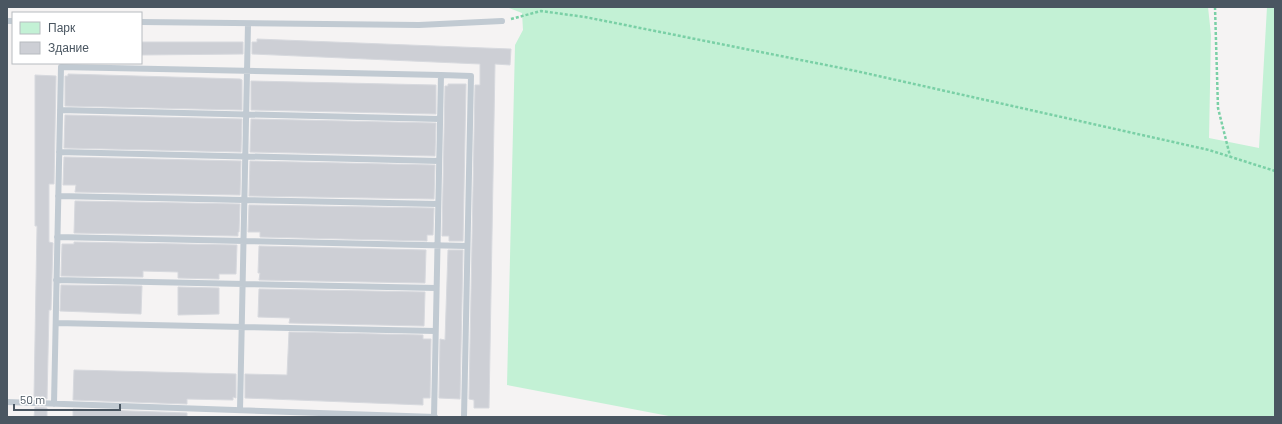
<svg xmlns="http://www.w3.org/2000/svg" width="1282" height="424" viewBox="0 0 1282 424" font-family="Barlow,sans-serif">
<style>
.green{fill:#c3f1d5}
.building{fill:#cdcfd5;stroke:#d7d9de}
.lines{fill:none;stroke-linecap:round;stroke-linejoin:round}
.path{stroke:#7ad0a6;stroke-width:2.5;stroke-dasharray:3 2;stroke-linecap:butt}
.lane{stroke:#c1cad2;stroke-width:6}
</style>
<rect width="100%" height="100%" fill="#f5f3f3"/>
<path class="green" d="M 509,7 L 1208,7 L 1211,35 L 1209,138 L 1259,148 L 1267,7 L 1275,7 L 1275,417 L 674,417 L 507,385 L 515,45 L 523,30 L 522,13 L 509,8 Z"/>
<path class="building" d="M 257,39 L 511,49 L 510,65 L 495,64 L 489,408 L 474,408 L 474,400 L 469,399 L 475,85 L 480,85 L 480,64 L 252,54 L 252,42 L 257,42 Z
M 141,42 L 243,42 L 243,54 L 141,55 Z
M 68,74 L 240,79 L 242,80 L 242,110 L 65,106 L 65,76 L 68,76 Z
M 35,75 L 56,76 L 54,184 L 49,184 L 49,242 L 53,243 L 51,310 L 49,310 L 47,399 L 35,398 L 34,396 L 37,226 L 35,226 Z
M 251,81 L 436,85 L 436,114 L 251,110 Z
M 448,84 L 466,84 L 463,241 L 449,241 L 449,236 L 442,236 L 445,86 L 448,86 Z
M 65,115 L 242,119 L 241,152 L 64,148 Z
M 251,119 L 436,123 L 435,156 L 250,152 Z
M 64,157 L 241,161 L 240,195 L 75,192 L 76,185 L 63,185 Z
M 250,161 L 435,165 L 434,199 L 249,196 Z
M 75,201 L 240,204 L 239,232 L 238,232 L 238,236 L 74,233 Z
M 249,205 L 434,208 L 433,235 L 427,235 L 427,241 L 260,237 L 260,232 L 248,232 Z
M 74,242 L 237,245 L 236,274 L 219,274 L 219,279 L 178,278 L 178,272 L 143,271 L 143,277 L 61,276 L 62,244 L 74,244 Z
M 259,246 L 426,250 L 425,283 L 259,280 L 260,273 L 258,273 Z
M 448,250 L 463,250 L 460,399 L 439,398 L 440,339 L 445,340 Z
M 61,285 L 142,286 L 141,314 L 60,311 Z
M 178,287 L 219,288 L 219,314 L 178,315 Z
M 259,289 L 425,292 L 424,326 L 289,323 L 290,318 L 258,317 Z
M 289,332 L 423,335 L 423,339 L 431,339 L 430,398 L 423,398 L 423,405 L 245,398 L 245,374 L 287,375 Z
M 74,370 L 236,374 L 236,398 L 233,397 L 233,400 L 187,399 L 187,404 L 73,400 Z
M 35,407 L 47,408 L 47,417 L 34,417 Z
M 73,409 L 187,413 L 187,417 L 73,417 Z"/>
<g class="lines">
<path class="path" d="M 1215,7 L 1218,108 L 1230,156
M 511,19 L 541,11 L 585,17 L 856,71 L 1209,150 L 1275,171"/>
<path class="lane" d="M 7,21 L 13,21
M 141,22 L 419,25 L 502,21
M 441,75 L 471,76 L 464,417
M 60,110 L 440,119
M 59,152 L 439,161
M 58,196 L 438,204
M 57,237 L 467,246
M 56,280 L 436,288
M 56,323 L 435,331
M 7,402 L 435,417
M 54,404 L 61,67 L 441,75 L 434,417
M 240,410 L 248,24"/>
</g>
<rect width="1282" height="424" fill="none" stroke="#4a5661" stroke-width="16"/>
<rect x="12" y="12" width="130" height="52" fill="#ffffff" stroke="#b7bbc0"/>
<rect x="20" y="22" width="20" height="12" fill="#c3f1d5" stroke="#b7bbc0"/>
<text x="48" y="32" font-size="12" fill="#4a5661">Парк</text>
<rect x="20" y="42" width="20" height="12" fill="#cdcfd5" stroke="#b7bbc0"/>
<text x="48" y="52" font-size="12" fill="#4a5661">Здание</text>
<path d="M14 404v6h106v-6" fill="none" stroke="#4a5661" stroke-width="2"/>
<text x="20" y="404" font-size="12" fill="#4a5661" stroke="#ffffff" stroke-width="3" paint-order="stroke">50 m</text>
</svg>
